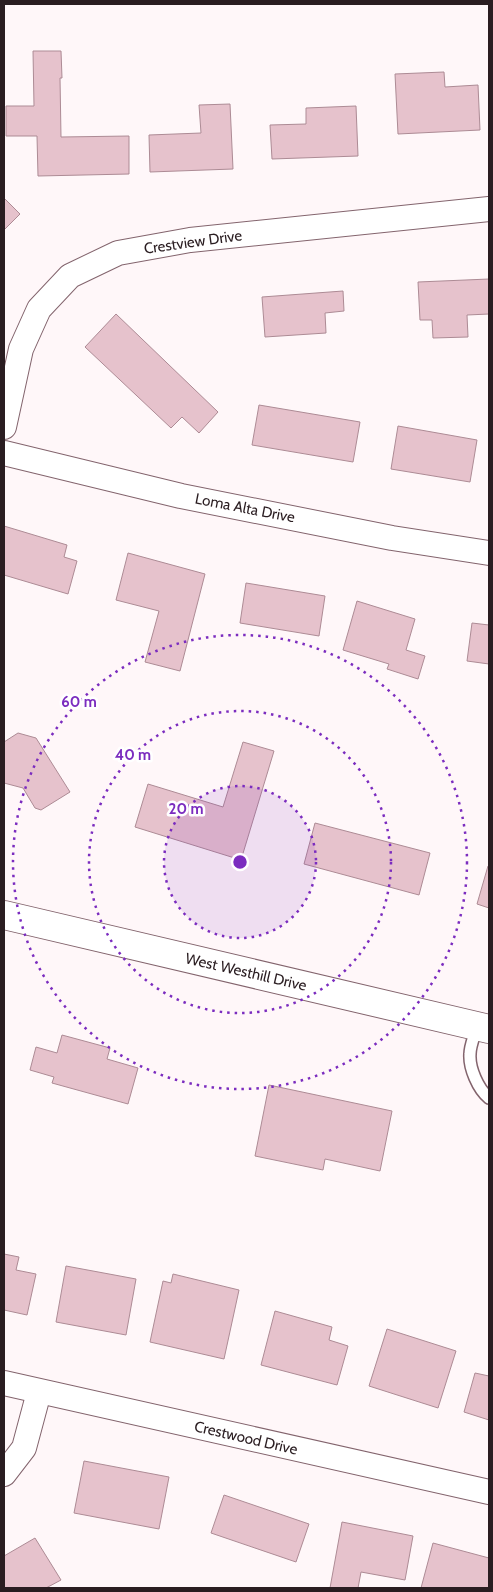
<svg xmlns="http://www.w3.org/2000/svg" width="493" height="1592" viewBox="0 0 493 1592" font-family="Cabin,sans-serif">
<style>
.building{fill:#e6c2cc;stroke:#ad8b95}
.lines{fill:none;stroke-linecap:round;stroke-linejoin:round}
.lane-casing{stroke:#83646d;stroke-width:14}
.street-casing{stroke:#83646d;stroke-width:26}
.secondary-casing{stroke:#83646d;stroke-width:30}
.lane{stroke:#fff;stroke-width:11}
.street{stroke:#fff;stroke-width:24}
.secondary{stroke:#fff;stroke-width:28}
.ring{fill:none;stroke:#7b2cbf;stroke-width:2.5;stroke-dasharray:2.5 5}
.labels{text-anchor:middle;stroke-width:5;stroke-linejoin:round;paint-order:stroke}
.street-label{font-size:15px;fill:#2a1d21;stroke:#fff}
.centre{fill:#7b2cbf;stroke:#fff;stroke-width:2.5}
.ring-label{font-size:15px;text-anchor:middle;font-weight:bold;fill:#7b2cbf;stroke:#fff;stroke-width:5;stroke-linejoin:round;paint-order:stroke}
</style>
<rect width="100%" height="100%" fill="#fff7f9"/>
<path class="building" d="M 33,51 L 61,51 L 62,78 L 60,78 L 61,137 L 129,136 L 129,174 L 38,176 L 37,136 L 6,136 L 6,106 L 34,106 Z
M 444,72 L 445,87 L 478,85 L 480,130 L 398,134 L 395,74 Z
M 230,104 L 233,169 L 150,172 L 149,135 L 201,133 L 199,105 Z
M 356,106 L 358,156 L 272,159 L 270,125 L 306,124 L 306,108 Z
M 4,198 L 20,214 L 4,230 Z
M 489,279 L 489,314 L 467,315 L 468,337 L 433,338 L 432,320 L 420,320 L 418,282 Z
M 343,291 L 344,311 L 325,313 L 326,333 L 265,337 L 262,297 Z
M 116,314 L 218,412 L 199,433 L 182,417 L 171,428 L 85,347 Z
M 259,405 L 360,422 L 353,462 L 252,445 Z
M 398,426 L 477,440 L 470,482 L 391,469 Z
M 4,526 L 67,545 L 64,557 L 77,561 L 68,594 L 4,575 Z
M 128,553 L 205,574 L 180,671 L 145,662 L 159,611 L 116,600 Z
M 246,583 L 325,596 L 319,636 L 240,623 Z
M 357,601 L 415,619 L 406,650 L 425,656 L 418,679 L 387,669 L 389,664 L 343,650 Z
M 472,623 L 489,625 L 489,664 L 467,661 Z
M 18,733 L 36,738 L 70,792 L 41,810 L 35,808 L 23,788 L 4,783 L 4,742 Z
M 243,742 L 274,751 L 241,860 L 135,827 L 148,784 L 223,807 Z
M 315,823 L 430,853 L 419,895 L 304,864 Z
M 488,866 L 489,866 L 489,908 L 477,904 Z
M 62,1035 L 110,1048 L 107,1059 L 138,1068 L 128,1104 L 52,1083 L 54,1077 L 30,1070 L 36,1047 L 57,1053 Z
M 269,1085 L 392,1111 L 380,1171 L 325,1159 L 323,1170 L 255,1156 Z
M 4,1254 L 19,1257 L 16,1270 L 36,1274 L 27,1315 L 4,1310 Z
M 66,1266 L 136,1279 L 126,1335 L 56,1322 Z
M 173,1274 L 239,1290 L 224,1359 L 150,1342 L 163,1281 L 171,1283 Z
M 275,1311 L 332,1327 L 329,1340 L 348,1346 L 337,1385 L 261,1365 Z
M 387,1329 L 456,1351 L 438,1408 L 369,1386 Z
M 475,1373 L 489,1376 L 489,1420 L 464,1412 Z
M 84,1461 L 169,1477 L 159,1529 L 74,1513 Z
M 224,1495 L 309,1524 L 296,1562 L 211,1533 Z
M 342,1522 L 413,1536 L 405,1580 L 361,1572 L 358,1588 L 330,1588 Z
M 35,1538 L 61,1580 L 46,1588 L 4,1588 L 4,1556 Z
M 433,1543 L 489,1558 L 489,1588 L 421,1588 Z"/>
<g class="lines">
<defs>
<path id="lane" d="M 477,1026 C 475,1035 470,1045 470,1054 C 469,1068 478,1089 489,1098"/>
<path id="street" d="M 4,427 L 21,349 L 39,309 L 70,276 L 118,253 L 190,240 L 489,209
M 4,453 L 181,496 L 392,538 L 489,553
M 4,1383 L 489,1492
M 4,1474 L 24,1448 L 39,1392"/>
<path id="secondary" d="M 4,915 L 489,1029"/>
</defs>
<use href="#lane" class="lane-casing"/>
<use href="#street" class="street-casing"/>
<use href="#secondary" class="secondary-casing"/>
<use href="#lane" class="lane"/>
<use href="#street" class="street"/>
<use href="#secondary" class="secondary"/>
</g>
<circle cx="240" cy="862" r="76" fill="#7b2cbf" fill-opacity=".12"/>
<g class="ring">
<circle cx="240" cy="862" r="76"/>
<circle cx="240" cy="862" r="151"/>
<circle cx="240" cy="862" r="227"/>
</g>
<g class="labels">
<g class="street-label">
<text transform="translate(193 242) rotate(-8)" y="5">Crestview Drive</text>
<text transform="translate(245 508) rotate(11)" y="5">Loma Alta Drive</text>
<text transform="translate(246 972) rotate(13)" y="5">West Westhill Drive</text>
<text transform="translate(246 1438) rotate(13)" y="5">Crestwood Drive</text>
</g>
</g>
<circle cx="240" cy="862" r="8" class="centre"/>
<g class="ring-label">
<text x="79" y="707">60 m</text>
<text x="133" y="760">40 m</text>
<text x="186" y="814">20 m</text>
</g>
<rect width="493" height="1592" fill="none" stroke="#2a1d21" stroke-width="10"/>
</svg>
